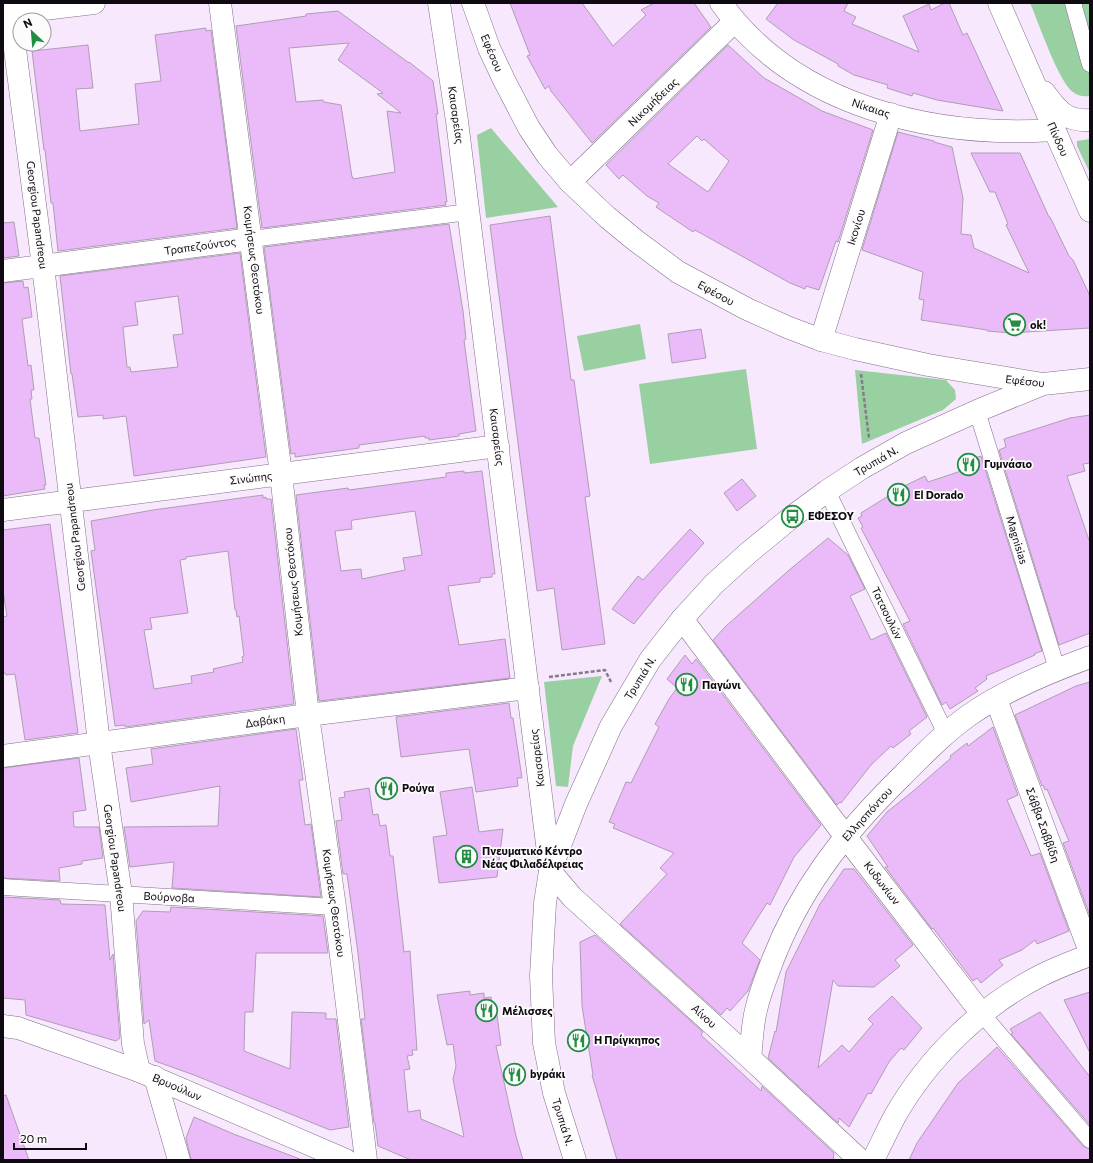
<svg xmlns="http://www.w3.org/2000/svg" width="1093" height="1163" viewBox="0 0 1093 1163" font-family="Commissioner,sans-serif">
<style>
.green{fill:#99d0a2}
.building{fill:#eabbf8;stroke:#af9db5;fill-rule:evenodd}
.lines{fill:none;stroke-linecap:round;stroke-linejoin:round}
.pedestrian-casing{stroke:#816f86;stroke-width:17}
.minor-casing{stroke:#816f86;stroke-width:23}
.tertiary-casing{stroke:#816f86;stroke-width:23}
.secondary-casing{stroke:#816f86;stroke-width:23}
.path{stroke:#867b89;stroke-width:2.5;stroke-dasharray:4 2;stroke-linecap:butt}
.pedestrian{stroke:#fff;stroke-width:16}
.minor{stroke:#fff;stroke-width:22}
.tertiary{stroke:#fff;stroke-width:22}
.secondary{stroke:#fff;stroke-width:22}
.labels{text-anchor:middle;stroke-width:3.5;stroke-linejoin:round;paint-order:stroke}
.street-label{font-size:11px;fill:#0f0911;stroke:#fcfcfc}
.poi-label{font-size:11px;font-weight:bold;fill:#0f0911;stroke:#fcfcfc;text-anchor:start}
</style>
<rect width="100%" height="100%" fill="#f8e8fd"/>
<path class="green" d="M 1030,3 L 1090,3 L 1090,96 C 1083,97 1078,96 1073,92 C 1059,83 1038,21 1030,3 Z
M 491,128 L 558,207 L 486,218 L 477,135 Z
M 1090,139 L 1090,173 L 1077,146 L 1077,141 Z
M 640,324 L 646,359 L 584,371 L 577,336 Z
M 746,369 L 757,449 L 650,464 L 639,384 Z
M 855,370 L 946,380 L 955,390 L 956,399 L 943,410 L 862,444 Z
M 602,676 L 573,746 L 568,787 L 556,786 L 544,682 Z"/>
<path class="building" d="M 510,3 L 582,3 L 613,46 L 646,15 L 641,10 L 654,3 L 694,3 L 711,27 L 592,143 L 551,91 L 549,86 L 545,89 L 527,56 L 530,55 Z
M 778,3 L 848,3 L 844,11 L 856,17 L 852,24 L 919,52 L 903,16 L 929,4 L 931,10 L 945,3 L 949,3 L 963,35 L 967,33 L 1003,111 L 937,100 L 913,93 L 912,96 L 887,88 L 888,85 L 854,75 L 838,66 L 838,64 L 794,40 L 766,19 Z
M 338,11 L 409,63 L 409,62 L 433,81 L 438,114 L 436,114 L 447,202 L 445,202 L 446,205 L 262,228 L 236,26 L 306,16 L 306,14 ZM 349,43 L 338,60 L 383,93 L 377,94 L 401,113 L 387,111 L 395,172 L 353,179 L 353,177 L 352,177 L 341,105 L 324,102 L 323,100 L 296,102 L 289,48 Z
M 206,28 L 206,31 L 211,30 L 237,228 L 58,251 L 53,203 L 51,203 L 45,150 L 44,150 L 32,51 L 88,45 L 93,88 L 76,89 L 80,131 L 139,124 L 135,84 L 161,81 L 155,35 Z
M 728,45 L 764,78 L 822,111 L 873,130 L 838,242 L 836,241 L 819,290 L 806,286 L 805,289 L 790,283 L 695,230 L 693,232 L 656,207 L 659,203 L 647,196 L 623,175 L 619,179 L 606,165 ZM 697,136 L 702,141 L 704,139 L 729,161 L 708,192 L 668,164 Z
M 898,132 L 934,141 L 934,142 L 952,147 L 963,198 L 961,234 L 971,235 L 974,248 L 1029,273 L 1006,225 L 1008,224 L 995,192 L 990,192 L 971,153 L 1020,153 L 1049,217 L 1050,217 L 1069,256 L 1073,260 L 1090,296 L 1090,328 L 1011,333 L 987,331 L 987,330 L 921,320 L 924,300 L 919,299 L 923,272 L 862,250 Z
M 550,216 L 571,380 L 574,380 L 590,496 L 585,497 L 605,644 L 562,650 L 554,588 L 537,591 L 490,225 Z
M 14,222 L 19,256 L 3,258 L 3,223 Z
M 449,224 L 463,311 L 466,339 L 464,340 L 476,431 L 459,434 L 459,436 L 429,440 L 429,438 L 425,438 L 425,436 L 359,445 L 359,448 L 295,457 L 295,453 L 291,454 L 264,247 Z
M 240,253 L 266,457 L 134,476 L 126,416 L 103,419 L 103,415 L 78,417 L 72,374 L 71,374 L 60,276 ZM 178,296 L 183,334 L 173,335 L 178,367 L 131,372 L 130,367 L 127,367 L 123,327 L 138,325 L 135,302 Z
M 23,281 L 24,288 L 28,287 L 32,317 L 22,319 L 28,366 L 31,365 L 34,390 L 31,390 L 32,399 L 30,399 L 35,438 L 39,438 L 46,485 L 44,485 L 45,489 L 3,496 L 3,283 Z
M 701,329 L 706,358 L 672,363 L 668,334 Z
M 1090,415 L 1090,463 L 1083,464 L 1085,471 L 1067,476 L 1090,543 L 1090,633 L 1059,645 L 999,450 L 1006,447 L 1004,439 L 1070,418 Z
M 981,456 L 1042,651 L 1034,654 L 1035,655 L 986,676 L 987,679 L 975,688 L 978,691 L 950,709 L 946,702 L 942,705 L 903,624 L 910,621 L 861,528 L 863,527 L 858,518 L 862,516 L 861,513 L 893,493 L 892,492 L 925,476 L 928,482 L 961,471 L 959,463 Z
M 464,471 L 464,473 L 482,471 L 495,574 L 492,574 L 492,577 L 480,578 L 480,582 L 448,586 L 459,645 L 505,639 L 510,678 L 319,701 L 296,495 L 348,488 L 349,490 L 446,477 L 446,473 ZM 415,511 L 422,555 L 403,558 L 405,570 L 362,579 L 361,569 L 341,571 L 335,531 L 352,529 L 351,521 L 353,520 Z
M 742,479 L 756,496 L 737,511 L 724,493 Z
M 263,495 L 263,498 L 266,497 L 266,499 L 271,499 L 294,704 L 125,727 L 125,725 L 115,726 L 91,551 L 95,550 L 91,521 L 153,510 ZM 228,551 L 235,610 L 236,610 L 237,617 L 239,616 L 244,656 L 242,657 L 243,662 L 213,669 L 214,672 L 191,676 L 192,683 L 154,689 L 144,630 L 152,629 L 150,618 L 188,613 L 180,560 L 186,559 L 186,557 Z
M 50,524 L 78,733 L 25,740 L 15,674 L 6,675 L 5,673 L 3,673 L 3,617 L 7,616 L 3,591 L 3,530 Z
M 690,529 L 704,543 L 659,593 L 634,624 L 612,609 L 638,576 L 643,580 Z
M 828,538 L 848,555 L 865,589 L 850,596 L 871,640 L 886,633 L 927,717 L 909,731 L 911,734 L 893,748 L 891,746 L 871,765 L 841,803 L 840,802 L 837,805 L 713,640 L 726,626 L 788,571 Z
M 685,655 L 692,664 L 696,659 L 821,825 L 794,857 L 770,905 L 767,903 L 742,943 L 760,960 L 748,991 L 730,1011 L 727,1008 L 721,1015 L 620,924 L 667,874 L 660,868 L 674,853 L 613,828 L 615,824 L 609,822 L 626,782 L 631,783 L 659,727 L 655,724 L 669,699 L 677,688 L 667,679 Z
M 1090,682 L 1090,916 L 1063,843 L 1069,841 L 1047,789 L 1045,790 L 1043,785 L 1042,786 L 1015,715 L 1076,686 Z
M 509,703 L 511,718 L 513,718 L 522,778 L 517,778 L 518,786 L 476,792 L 469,749 L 401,757 L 396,717 Z
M 993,727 L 1018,795 L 1007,800 L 1031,856 L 1040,853 L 1069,931 L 1037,944 L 1035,940 L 1022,950 L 999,960 L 1003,965 L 981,983 L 977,978 L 973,981 L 933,928 L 932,929 L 885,867 L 888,867 L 867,836 L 887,812 L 912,792 L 951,758 L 950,756 L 967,743 L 968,746 Z
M 296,729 L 303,780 L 299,780 L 305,825 L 311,824 L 321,897 L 172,888 L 174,862 L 130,867 L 124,827 L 218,826 L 220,786 L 131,802 L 126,768 L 153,764 L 151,749 Z
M 79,758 L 86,810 L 73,812 L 74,827 L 99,827 L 103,858 L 82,861 L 82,864 L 59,868 L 60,881 L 3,878 L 3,768 Z
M 472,787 L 479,832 L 503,829 L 497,877 L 439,883 L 433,837 L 447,835 L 440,792 Z
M 369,788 L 373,815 L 378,814 L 380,826 L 386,825 L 390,856 L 393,856 L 404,952 L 410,951 L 417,1050 L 412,1050 L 413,1055 L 407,1056 L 410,1069 L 404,1070 L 408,1112 L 420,1110 L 421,1119 L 464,1137 L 453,1079 L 456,1066 L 453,1044 L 447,1045 L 437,995 L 470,991 L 470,995 L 484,993 L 484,998 L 491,997 L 493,1016 L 497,1015 L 501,1045 L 496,1046 L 516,1136 L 523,1160 L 411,1160 L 378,1146 L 375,1123 L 374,1123 L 361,1019 L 365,1019 L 358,953 L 347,874 L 343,874 L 336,821 L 342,820 L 339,798 L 345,797 L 344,792 Z
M 844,869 L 854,869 L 913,945 L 895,960 L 900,966 L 874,987 L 838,986 L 833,980 L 818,1068 L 842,1045 L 849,1052 L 873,1024 L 868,1019 L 892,996 L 922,1028 L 904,1050 L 901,1048 L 889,1062 L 871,1094 L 868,1093 L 849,1127 L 839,1118 L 838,1123 L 768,1058 L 775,1031 L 776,1032 L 786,972 L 820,904 Z
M 3,897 L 60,900 L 61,904 L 105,905 L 110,960 L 113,954 L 120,1038 L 116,1041 L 26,1015 L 25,1000 L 3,998 Z
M 171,907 L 323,916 L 328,953 L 256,953 L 253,1012 L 245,1012 L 244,1051 L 290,1069 L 292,1012 L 326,1013 L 326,1019 L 336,1019 L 349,1127 L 330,1130 L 194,1075 L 155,1061 L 149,1020 L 144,1024 L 136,921 L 143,911 L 170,912 Z
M 595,935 L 703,1032 L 701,1035 L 761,1091 L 762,1086 L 834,1153 L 833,1160 L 617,1160 L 592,1075 L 593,1075 L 582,1006 L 580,942 Z
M 1090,992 L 1090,1053 L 1064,1000 Z
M 1040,1012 L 1090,1077 L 1090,1125 L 1011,1034 L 1013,1033 L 1010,1029 Z
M 997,1047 L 1083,1146 L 1090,1149 L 1090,1160 L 909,1160 L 917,1143 L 958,1083 Z
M 6,1095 L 29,1160 L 3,1160 L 3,1096 Z
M 194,1117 L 236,1135 L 300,1159 L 299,1160 L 191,1160 L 186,1138 Z"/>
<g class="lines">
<defs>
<path id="pedestrian" d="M 1073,3 L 1090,64
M 251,239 L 469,212
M 977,411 L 1057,669
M 827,491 L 946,734
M 3,887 L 335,907
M 982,1014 L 1090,1140"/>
<path id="minor" d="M 9,3 L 43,266 L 99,743 L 121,894 L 133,1044 L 139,1071
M 220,3 L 281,474 L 308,715 L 335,907 L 366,1160
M 721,3 C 796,107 933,138 1054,130
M 11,13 L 94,3
M 570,182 L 735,21
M 3,271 L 251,239
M 821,340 L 891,114
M 3,510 L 498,446
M 682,619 L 845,836 L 982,1014
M 996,699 L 1090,952
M 3,756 L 308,715 L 528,688
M 550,871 L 572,897 L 750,1058 L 860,1160
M 750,1058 C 752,1042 752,1026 756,1010 C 759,997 764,983 769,970 C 797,892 842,835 901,777 C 922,756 943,734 968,716 C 1003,691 1049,672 1090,657
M 155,1077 L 179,1160
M 873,1160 C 880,1146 887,1131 895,1116 C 928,1058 982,1005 1042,975 C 1058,967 1074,961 1090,955"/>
<path id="tertiary" d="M 439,3 L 457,121 L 550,868
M 473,3 L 489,48 L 504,80 L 529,128 L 547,155 L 570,182 L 607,217 L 635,240 L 678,272 L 747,309 L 787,327 L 821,340 L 855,349 L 928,365 L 1043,384 L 1090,379
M 3,1026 L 18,1028 L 139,1071 L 346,1160
M 575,1160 L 554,1093 L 544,1043 L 541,976 L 545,903 L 550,871 L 576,804 L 611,726 L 650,660 L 682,619 L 714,584 L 747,554 L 793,516 L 827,491 L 862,468 L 906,443 L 977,411 L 1043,384"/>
<path id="secondary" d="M 999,3 L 1090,211
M 1044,92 C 1057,110 1066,122 1090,120"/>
</defs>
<use href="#pedestrian" class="pedestrian-casing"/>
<use href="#minor" class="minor-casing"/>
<use href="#tertiary" class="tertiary-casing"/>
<use href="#secondary" class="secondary-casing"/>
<path class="path" d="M 861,374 L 869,438
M 549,677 L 605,670 L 611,682"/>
<use href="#pedestrian" class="pedestrian"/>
<use href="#minor" class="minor"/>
<use href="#tertiary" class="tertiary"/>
<use href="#secondary" class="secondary"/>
</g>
<defs>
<symbol id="supermarket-ring" viewBox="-11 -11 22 22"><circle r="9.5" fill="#fcfcfc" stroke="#248d44" stroke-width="1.5"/><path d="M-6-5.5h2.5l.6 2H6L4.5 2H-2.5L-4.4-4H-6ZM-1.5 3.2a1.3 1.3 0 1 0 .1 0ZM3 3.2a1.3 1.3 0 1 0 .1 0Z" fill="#248d44"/></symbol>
<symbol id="restaurant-ring" viewBox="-11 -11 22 22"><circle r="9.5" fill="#fcfcfc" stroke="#248d44" stroke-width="1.5"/><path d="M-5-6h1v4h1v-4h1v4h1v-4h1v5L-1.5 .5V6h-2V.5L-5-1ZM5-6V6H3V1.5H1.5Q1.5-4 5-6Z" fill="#248d44"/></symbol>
<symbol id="bus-ring" viewBox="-11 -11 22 22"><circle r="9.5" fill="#fcfcfc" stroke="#248d44" stroke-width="1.5"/><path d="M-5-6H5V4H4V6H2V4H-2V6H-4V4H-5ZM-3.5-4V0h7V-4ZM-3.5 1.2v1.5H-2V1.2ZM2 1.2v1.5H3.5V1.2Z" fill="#248d44"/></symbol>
<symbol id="building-ring" viewBox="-11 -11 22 22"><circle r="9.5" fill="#fcfcfc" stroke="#248d44" stroke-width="1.5"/><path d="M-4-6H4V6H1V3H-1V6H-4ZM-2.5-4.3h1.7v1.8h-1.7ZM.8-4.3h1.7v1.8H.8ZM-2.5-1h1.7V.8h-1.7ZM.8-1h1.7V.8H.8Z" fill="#248d44"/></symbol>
</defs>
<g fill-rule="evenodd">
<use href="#supermarket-ring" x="1002" y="312" width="25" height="25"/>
<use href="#restaurant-ring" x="956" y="452" width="25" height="25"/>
<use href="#restaurant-ring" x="886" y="482" width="25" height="25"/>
<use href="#bus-ring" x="780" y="504" width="25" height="25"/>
<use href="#restaurant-ring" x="674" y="672" width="25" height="25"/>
<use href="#restaurant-ring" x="374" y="776" width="25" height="25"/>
<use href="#building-ring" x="454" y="844" width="25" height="25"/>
<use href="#restaurant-ring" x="474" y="998" width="25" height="25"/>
<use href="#restaurant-ring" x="566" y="1028" width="25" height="25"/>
<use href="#restaurant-ring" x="502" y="1062" width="25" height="25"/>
</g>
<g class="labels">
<g class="street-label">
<text transform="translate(492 53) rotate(67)" y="4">Εφέσου</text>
<text transform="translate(653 102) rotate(-44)" y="4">Νικομήδειας</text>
<text transform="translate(871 108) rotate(18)" y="4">Νίκαιας</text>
<text transform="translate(456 115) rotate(82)" y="4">Καισαρείας</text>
<text transform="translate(1058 139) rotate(66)" y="4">Πίνδου</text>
<text transform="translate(37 215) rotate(83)" y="4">Georgiou Papandreou</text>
<text transform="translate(856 227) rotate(-73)" y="4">Ικονίου</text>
<text transform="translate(200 246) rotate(-8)" y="4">Τραπεζούντος</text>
<text transform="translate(254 260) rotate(83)" y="4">Κοιμήσεως Θεοτόκου</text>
<text transform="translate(716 293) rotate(29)" y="4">Εφέσου</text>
<text transform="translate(1025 381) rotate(6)" y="4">Εφέσου</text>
<text transform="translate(497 437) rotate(83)" y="4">Καισαρείας</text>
<text transform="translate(876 461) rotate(-30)" y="4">Τρυπιά Ν.</text>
<text transform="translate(251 478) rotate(-7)" y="4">Σινώπης</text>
<text transform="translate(75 537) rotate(-97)" y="4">Georgiou Papandreou</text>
<text transform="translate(1017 540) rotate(73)" y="4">Magnisias</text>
<text transform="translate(293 582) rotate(-96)" y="4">Κοιμήσεως Θεοτόκου</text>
<text transform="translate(887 613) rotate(64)" y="4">Ταταουλών</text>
<text transform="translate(640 678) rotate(-58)" y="4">Τρυπιά Ν.</text>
<text transform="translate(265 721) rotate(-8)" y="4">Δαβάκη</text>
<text transform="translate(537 758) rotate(-97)" y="4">Καισαρείας</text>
<text transform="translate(867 814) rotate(-48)" y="4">Ελλησπόντου</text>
<text transform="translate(1043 825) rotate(70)" y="4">Σάββα Σαββίδη</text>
<text transform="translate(115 858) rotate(82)" y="4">Georgiou Papandreou</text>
<text transform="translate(882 883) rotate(52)" y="4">Κυδωνίων</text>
<text transform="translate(169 897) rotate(3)" y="4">Βούρνοβα</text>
<text transform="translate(334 903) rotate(82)" y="4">Κοιμήσεως Θεοτόκου</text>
<text transform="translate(704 1016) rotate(42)" y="4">Αίνου</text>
<text transform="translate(177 1087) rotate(23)" y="4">Βρυούλων</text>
<text transform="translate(563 1122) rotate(73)" y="4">Τρυπιά Ν.</text>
</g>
<g class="poi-label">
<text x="1030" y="329">ok!</text>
<text x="984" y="468">Γυμνάσιο</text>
<text x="914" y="499">El Dorado</text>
<text x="808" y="520">ΕΦΕΣΟΥ</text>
<text x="702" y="689">Παγώνι</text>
<text x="402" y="792">Ρούγα</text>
<text x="482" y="855">Πνευματικό Κέντρο<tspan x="482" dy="13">Νέας Φιλαδέλφειας</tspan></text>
<text x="502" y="1015">Μέλισσες</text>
<text x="594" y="1044">Η Πρίγκηπος</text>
<text x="530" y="1078">byράκι</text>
</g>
</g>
<rect width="1093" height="1163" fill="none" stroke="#0f0911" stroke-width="8"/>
<g transform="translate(32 32) rotate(334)"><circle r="19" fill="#fcfcfc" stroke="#9d9b9e"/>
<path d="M0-3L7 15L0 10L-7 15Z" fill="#248d44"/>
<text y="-6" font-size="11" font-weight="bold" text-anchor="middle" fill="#0f0911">N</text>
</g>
<path d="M14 1143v6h72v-6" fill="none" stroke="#0f0911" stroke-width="2"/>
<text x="20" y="1143" font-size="12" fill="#0f0911" stroke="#fcfcfc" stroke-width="3" paint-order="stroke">20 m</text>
</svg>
